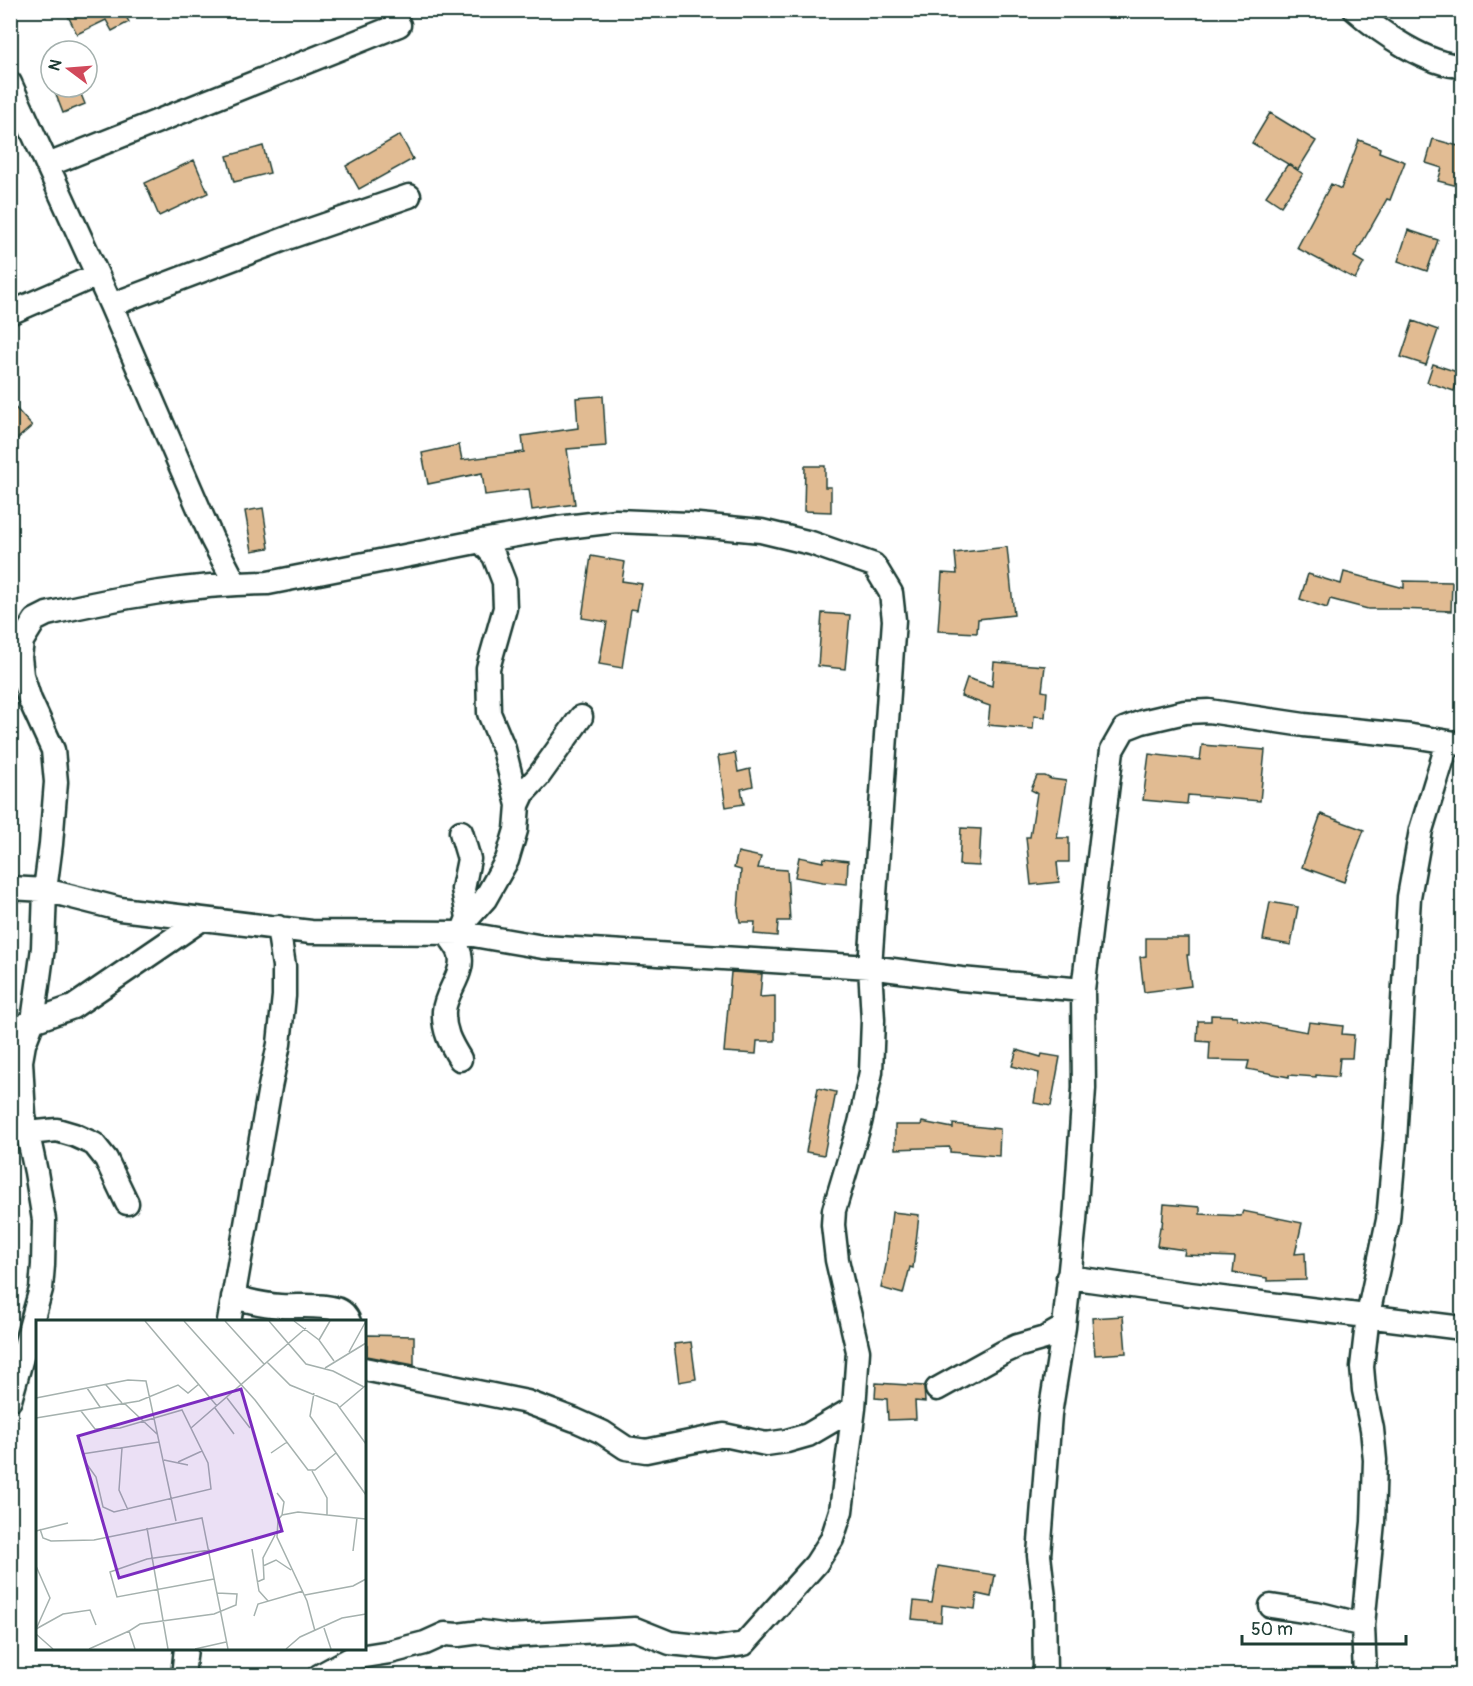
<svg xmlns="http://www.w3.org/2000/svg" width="1473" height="1686" viewBox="0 0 1473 1686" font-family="Pangolin,sans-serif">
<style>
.building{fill:#e1bb92;stroke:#1f3d34;stroke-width:1.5}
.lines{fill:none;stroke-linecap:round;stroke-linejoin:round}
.minor-casing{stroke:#1f3d34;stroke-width:27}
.minor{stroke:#fff;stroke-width:22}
.inset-road{fill:none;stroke:#a5b1ae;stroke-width:1.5}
.view{fill:#7b2cbf;fill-opacity:0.15;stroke:#7b2cbf;stroke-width:3}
.inset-edge{fill:none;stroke:#1f3d34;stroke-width:3}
</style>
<rect width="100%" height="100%" fill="#fff"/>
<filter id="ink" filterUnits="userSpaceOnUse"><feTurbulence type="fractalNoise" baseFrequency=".0167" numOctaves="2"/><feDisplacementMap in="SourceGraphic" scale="12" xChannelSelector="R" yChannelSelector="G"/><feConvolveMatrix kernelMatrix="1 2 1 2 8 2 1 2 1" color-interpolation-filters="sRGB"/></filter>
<g filter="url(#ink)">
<path class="building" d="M 65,10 L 125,10 L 123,11 L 129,22 L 112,31 L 106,20 L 77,34 Z
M 53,87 L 78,87 L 85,104 L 63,113 Z
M 1270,113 L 1316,141 L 1298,170 L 1252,143 Z
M 400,135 L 413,159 L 359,189 L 346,166 Z
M 1433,139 L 1462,147 L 1462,187 L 1438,181 L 1442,168 L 1426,163 Z
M 1359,140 L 1380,148 L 1379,152 L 1405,162 L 1390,200 L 1387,199 L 1354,257 L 1364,263 L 1355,279 L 1297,248 L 1331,184 L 1341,189 Z
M 263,146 L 270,173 L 234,182 L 227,156 Z
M 194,160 L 208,193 L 159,216 L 145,183 Z
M 1288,164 L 1303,174 L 1281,206 L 1266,196 Z
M 1408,230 L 1438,240 L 1427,271 L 1398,261 Z
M 1413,321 L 1438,330 L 1426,365 L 1401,357 Z
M 1433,364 L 1460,373 L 1454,391 L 1427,382 Z
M 603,396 L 606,446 L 567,449 L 575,504 L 532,510 L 529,489 L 485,495 L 482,473 L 428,484 L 422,453 L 459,445 L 462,460 L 524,452 L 522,436 L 578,428 L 576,398 Z
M 10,402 L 32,426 L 10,445 Z
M 805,466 L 825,466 L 825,487 L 831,487 L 831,512 L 804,511 Z
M 263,508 L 269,548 L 252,551 L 245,511 Z
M 1007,547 L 1014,615 L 978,619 L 977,633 L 938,631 L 942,573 L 957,574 L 955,553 Z
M 591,556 L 625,562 L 622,581 L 642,584 L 637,610 L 631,609 L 622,668 L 599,664 L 607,622 L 582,618 Z
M 1344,572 L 1404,588 L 1404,581 L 1452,582 L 1451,611 L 1398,609 L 1368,609 L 1330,599 L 1327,608 L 1300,599 L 1308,574 L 1341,584 Z
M 822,613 L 850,615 L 845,669 L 818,666 Z
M 994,662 L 1045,666 L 1042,691 L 1047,692 L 1045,717 L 1034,716 L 1033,729 L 988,725 L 990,706 L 961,696 L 967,678 L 992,686 Z
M 1202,745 L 1265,750 L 1260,801 L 1188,795 L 1187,804 L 1143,800 L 1149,754 L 1200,760 Z
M 735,753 L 738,772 L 750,769 L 753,786 L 741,789 L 744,804 L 726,807 L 718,756 Z
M 1037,776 L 1045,776 L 1051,779 L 1066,781 L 1057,838 L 1069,838 L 1069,862 L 1057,862 L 1059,882 L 1031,885 L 1026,837 L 1030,837 L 1037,793 L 1031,790 Z
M 1321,814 L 1364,830 L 1344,882 L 1302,867 Z
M 961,828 L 981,829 L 979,866 L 959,865 Z
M 738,852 L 761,857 L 758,868 L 787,870 L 790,921 L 778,921 L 777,936 L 754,934 L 755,922 L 740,922 L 738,910 L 741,870 L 734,868 Z
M 799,857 L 823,862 L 824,858 L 848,861 L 847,884 L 823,882 L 795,877 Z
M 1270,902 L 1298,907 L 1291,945 L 1263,940 Z
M 1146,938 L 1189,938 L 1189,955 L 1187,955 L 1191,986 L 1144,992 L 1140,957 L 1146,956 Z
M 731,972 L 762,974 L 760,997 L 775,996 L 775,1041 L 757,1041 L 756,1054 L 724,1052 Z
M 1211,1015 L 1237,1016 L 1237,1019 L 1307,1032 L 1309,1022 L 1343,1026 L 1342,1034 L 1354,1035 L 1352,1058 L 1340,1058 L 1338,1077 L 1316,1075 L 1316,1077 L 1289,1075 L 1289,1077 L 1247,1069 L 1249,1061 L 1209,1060 L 1210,1042 L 1197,1041 L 1198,1021 L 1211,1021 Z
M 1017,1050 L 1041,1057 L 1042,1054 L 1060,1057 L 1051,1106 L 1034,1103 L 1039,1073 L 1012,1066 Z
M 818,1088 L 836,1092 L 824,1155 L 806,1152 Z
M 922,1122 L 953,1128 L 953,1124 L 1000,1129 L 999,1156 L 950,1152 L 950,1147 L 895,1149 L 895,1125 L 921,1125 Z
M 1164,1204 L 1200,1207 L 1200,1214 L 1241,1216 L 1243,1211 L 1302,1223 L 1295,1254 L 1305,1253 L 1306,1280 L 1267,1281 L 1267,1278 L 1233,1273 L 1235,1257 L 1184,1255 L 1185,1250 L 1157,1246 L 1160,1227 L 1162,1227 Z
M 892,1212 L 919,1215 L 913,1268 L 910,1267 L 903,1294 L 881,1288 L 886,1265 Z
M 1123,1316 L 1126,1353 L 1095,1355 L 1092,1318 Z
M 367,1335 L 414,1336 L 414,1365 L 367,1356 Z
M 691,1342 L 696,1379 L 679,1382 L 674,1344 Z
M 876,1383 L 924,1386 L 925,1402 L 915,1401 L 916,1419 L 888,1420 L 887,1399 L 875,1398 Z
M 938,1566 L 995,1575 L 991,1597 L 977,1594 L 975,1609 L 942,1605 L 941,1622 L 912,1619 L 914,1601 L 932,1603 Z"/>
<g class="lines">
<defs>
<path id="minor" d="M 1355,10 C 1381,33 1427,65 1462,66
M 10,83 L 111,305 L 212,539 L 235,583
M 48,165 L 399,25
M 111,305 L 290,237 L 409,196
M 10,313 L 97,275
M 481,541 L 494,556 L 504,582 L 505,608 L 488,668 L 489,713 L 504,749 L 518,805
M 461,832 L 469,859 L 463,889 L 468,918
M 10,888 L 45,890 L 120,909 L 311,932 L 462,933 L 543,947 L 870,967 L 961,979 L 1083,990
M 462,933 L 468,918 L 485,899 L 507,860 L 516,830 L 518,805 L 524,792 L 538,777 L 581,717
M 448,934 C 451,939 455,944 458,949 C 469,970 445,991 444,1011 C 443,1030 450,1043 460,1059
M 10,1032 L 33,1021 L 73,1007 L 202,919
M 28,1133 L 57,1130 L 74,1135 L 94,1144 L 106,1159 L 127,1203
M 1068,1277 L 1182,1293 L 1462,1328
M 233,1297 C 249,1301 263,1305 280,1306 C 298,1307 318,1304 336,1309 C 342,1310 347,1316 349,1322
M 229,1322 L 270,1087 L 279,1044 L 284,996 L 284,966 L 278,927
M 364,1369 L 527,1402 L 575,1420 L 602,1432 L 626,1448 L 646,1451 L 724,1435 L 766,1444 L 787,1441 L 808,1435 L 854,1408
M 937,1389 L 1002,1353 L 1017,1346 L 1045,1338 L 1064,1327
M 10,1400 L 41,1289 L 43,1265 L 44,1220 L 36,1172 L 24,1116 L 21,1061 L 24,1044 L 33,1021 L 43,948 L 45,890 L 51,844 L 56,782 L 53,750 L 30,700 L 22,675 L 20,657 L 22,641 L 35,620 L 47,614 C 120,597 192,584 268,583 L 481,541 L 558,528 L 616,521 L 688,524 L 761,531 L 811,543 L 874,565 L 891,593 L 894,620 L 870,967 L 873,1020 L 871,1072 L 860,1123 L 834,1210 L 833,1225 L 837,1260 L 858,1351 L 854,1408 L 841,1511 L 832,1539 L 816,1564 L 744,1644 L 718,1648 L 670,1643 L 635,1629 L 510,1636 L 481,1632 L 458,1635 L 445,1634 L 425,1643 L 390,1652 L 352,1658 L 319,1676
M 1271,1606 L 1316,1613 L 1363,1625
M 183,1676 L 186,1648
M 1045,1676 L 1044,1598 L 1039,1555 L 1050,1414 L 1064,1327 L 1075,1221 L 1084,1088 L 1083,990 L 1112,750 L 1124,729 L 1142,722 L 1185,712 L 1209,711 L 1304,725 L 1412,736 L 1462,744
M 1365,1676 L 1363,1625 L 1373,1522 L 1375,1460 L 1372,1429 L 1364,1390 L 1362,1367 L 1368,1315 L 1388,1220 L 1395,1141 L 1409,897 L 1421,830 L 1448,742"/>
</defs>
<use href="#minor" class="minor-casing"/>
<use href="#minor" class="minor"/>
</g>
</g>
<g transform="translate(36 1320)">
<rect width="330" height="330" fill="#fff"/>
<path class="inset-road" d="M 109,1 L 181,86M 148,1 L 219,80 L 272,150 L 279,150 L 300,133M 189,1 L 228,44M 233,1 L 270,44 L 297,51 L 328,67M 258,1 L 283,20 L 298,41M 283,20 L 294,1M 313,32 L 330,1M 231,42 L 254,65 L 301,84 L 330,124M 289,48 L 330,23M 70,65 L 86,83M 51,68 L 64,87M 278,73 L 274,96 L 330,175M 0,78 L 92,60 L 110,61 L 140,201M 191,78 L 214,108M 88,83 L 121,114M 304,87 L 329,66M 179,88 L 198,114M 0,98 L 103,81 L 142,65 L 152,73 L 163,64M 155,108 L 270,8M 45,125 L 50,143 L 60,157 L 67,187 L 78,192 L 175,169 L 172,143 L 146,90 L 84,108 L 59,109 L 45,91M 86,128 L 83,170 L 92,190M 235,133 L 251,122M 46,134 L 123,122M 128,140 L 152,145M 142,142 L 166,131M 276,151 L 291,178 L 291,195M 241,173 L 248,182 L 246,195M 111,208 L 132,329M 4,209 L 7,218 L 15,221 L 58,220 L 166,198 L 192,329M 0,211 L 32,203M 216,229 L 223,271 L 232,281M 174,230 L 111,239 L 74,252 L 81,277 L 178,259M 317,231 L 321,198M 0,246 L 14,278 L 1,307M 227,246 L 240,240 L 255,250M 221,262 L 228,259 L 227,238 L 239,215M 269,275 L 317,266 L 330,259M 218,296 L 222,284 L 267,271M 288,308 L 295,329M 0,309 L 27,294 L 54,290 L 60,305M 279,311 L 271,281 L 241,217 L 242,200 L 246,195 L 262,192 L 330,199M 0,314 L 17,329M 53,329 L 93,311M 99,329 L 93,311 L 104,304 L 178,294 L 200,285 L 201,274 L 181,273M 159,329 L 190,322M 250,329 L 264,317 L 306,298 L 330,294"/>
<path class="view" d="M 205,69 L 246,211 L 83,258 L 42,116 Z"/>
<rect width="330" height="330" class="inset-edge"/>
</g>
<rect width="1473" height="1686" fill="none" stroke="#fff" stroke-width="36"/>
<rect x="18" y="18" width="1437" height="1650" fill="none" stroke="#1f3d34" stroke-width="2" filter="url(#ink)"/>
<g transform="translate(69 69) rotate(286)"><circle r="28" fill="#ffffff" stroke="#a5b1ae" stroke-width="1.5"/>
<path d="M0-4.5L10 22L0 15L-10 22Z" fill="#d1495b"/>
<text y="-9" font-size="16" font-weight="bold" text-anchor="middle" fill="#1f3d34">N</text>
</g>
<path d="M1242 1635v9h164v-9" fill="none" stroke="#1f3d34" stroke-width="3"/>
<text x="1251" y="1635" font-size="18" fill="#1f3d34" stroke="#ffffff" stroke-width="4.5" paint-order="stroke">50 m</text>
</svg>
